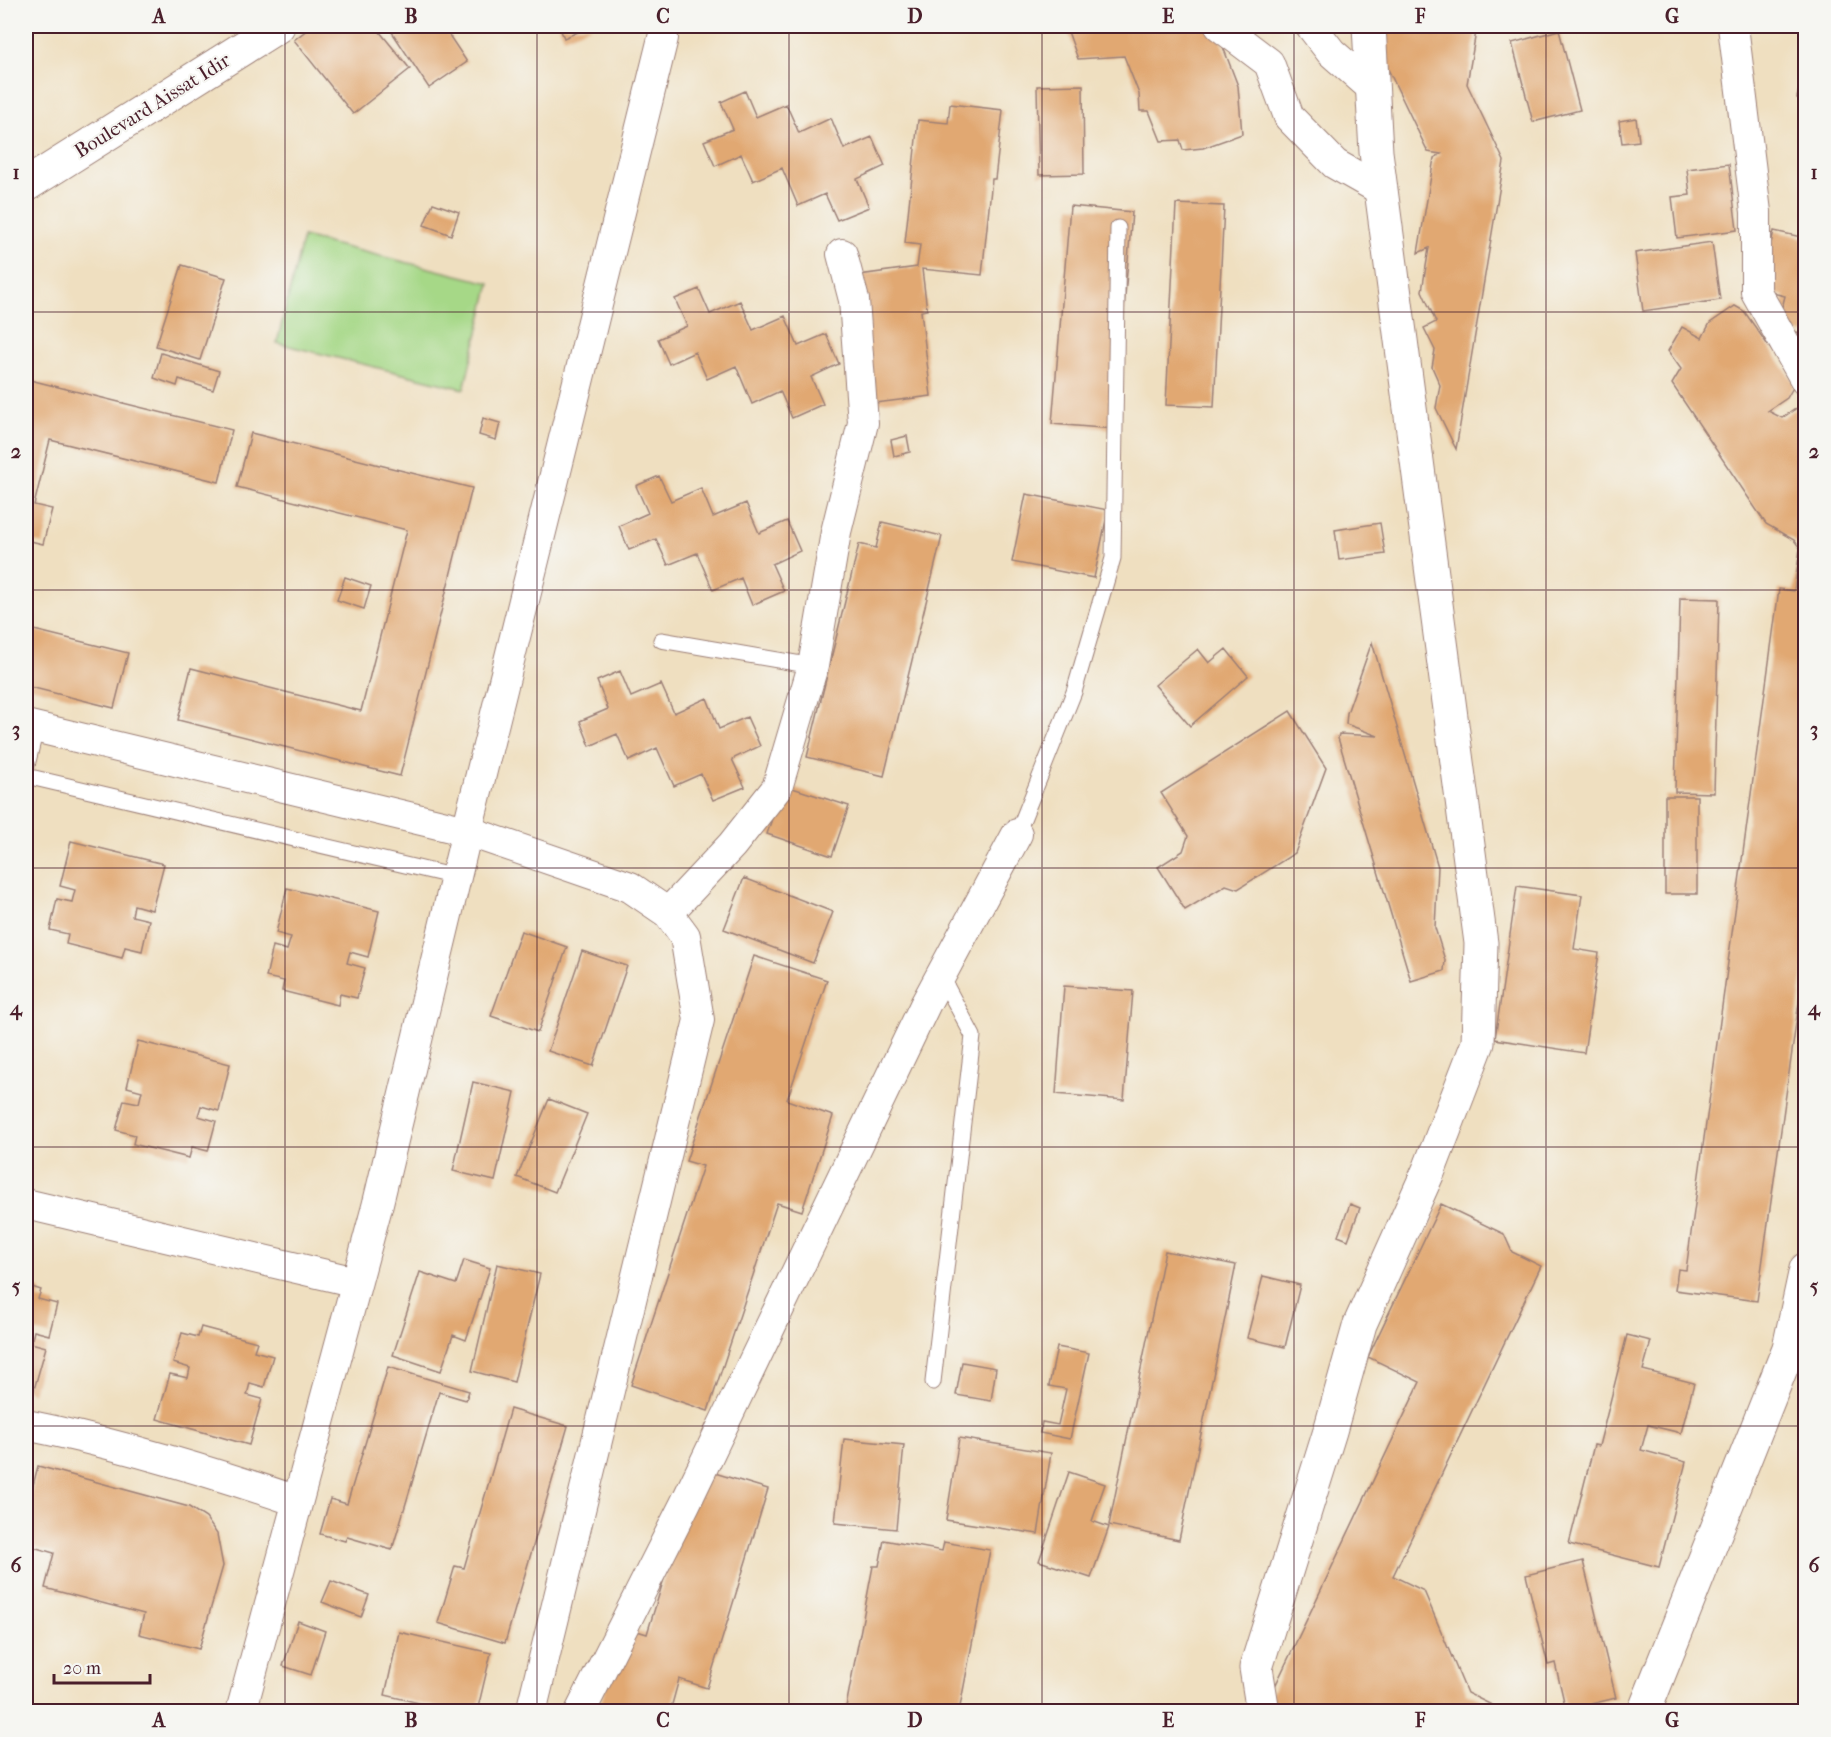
<svg xmlns="http://www.w3.org/2000/svg" width="1831" height="1737" viewBox="0 0 1831 1737" font-family="'IM FELL French Canon',serif">
<style>
.green{fill:#a6d887;stroke:#787c59;stroke-width:1.5}
.building{fill:#e1a872}
.lines{fill:none;stroke-linecap:round;stroke-linejoin:round}
.service-casing{stroke:#9c7f76;stroke-width:17}
.minor-casing{stroke:#9c7f76;stroke-width:32}
.tertiary-casing{stroke:#9c7f76;stroke-width:35}
.service{stroke:#fff;stroke-width:15}
.minor{stroke:#fff;stroke-width:30}
.tertiary{stroke:#fff;stroke-width:33}
.grid{fill:none;stroke:#4a1f2b;stroke-width:1.5;stroke-opacity:0.55}
.labels{text-anchor:middle;stroke-width:4.5;stroke-linejoin:round;paint-order:stroke}
.street-label{font-size:20px;fill:#4a1f2b;stroke:#f6f6f2}
.neatline{fill:none;stroke:#4a1f2b;stroke-width:2}
.grid-label{font-size:20px;text-anchor:middle;font-weight:bold;fill:#4a1f2b}
</style>
<rect width="100%" height="100%" fill="#f6f6f2"/>
<filter id="ink" filterUnits="userSpaceOnUse"><feTurbulence type="fractalNoise" baseFrequency=".0167" numOctaves="2"/><feDisplacementMap in="SourceGraphic" scale="12" xChannelSelector="R" yChannelSelector="G"/><feConvolveMatrix kernelMatrix="1 2 1 2 8 2 1 2 1" color-interpolation-filters="sRGB"/></filter>
<filter id="wash" filterUnits="userSpaceOnUse"><feTurbulence type="fractalNoise" baseFrequency=".008" numOctaves="4" result="noise"/><feDisplacementMap in="SourceGraphic" scale="24" xChannelSelector="R" yChannelSelector="G"/><feGaussianBlur stdDeviation="1.35" result="paint"/><feColorMatrix in="noise" values="0 0 0 0 0 0 0 0 0 0 0 0 0 0 0 0 0 1.4 0 .05"/><feComposite in="paint" operator="in"/></filter>
<g filter="url(#wash)">
<rect width="100%" height="100%" fill="#efdfc0"/>
<path class="green" d="M 303,237 L 490,283 L 464,389 L 277,343 Z"/>
<g id="blocks">
<path class="building" d="M 312,26 L 375,26 L 410,69 L 353,114 L 294,40 Z
M 388,26 L 443,26 L 467,62 L 429,88 Z
M 559,26 L 592,26 L 564,38 Z
M 1066,26 L 1215,26 L 1238,86 L 1242,134 L 1203,148 L 1183,150 L 1180,140 L 1161,141 L 1149,111 L 1140,111 L 1139,94 L 1124,56 L 1078,59 Z
M 1375,26 L 1477,26 L 1467,84 L 1504,161 L 1456,449 L 1436,408 L 1440,385 L 1432,367 L 1435,350 L 1424,328 L 1436,322 L 1422,291 L 1429,248 L 1418,253 L 1434,158 L 1441,154 L 1428,152 L 1373,38 Z
M 1559,30 L 1580,110 L 1533,122 L 1512,43 Z
M 1805,62 L 1806,62 L 1806,100 L 1797,98 Z
M 1083,85 L 1084,174 L 1039,175 L 1037,86 Z
M 745,91 L 756,117 L 786,104 L 799,133 L 831,118 L 844,149 L 872,137 L 885,166 L 857,179 L 869,207 L 837,220 L 825,194 L 798,206 L 782,168 L 753,181 L 741,154 L 715,166 L 704,141 L 733,129 L 721,102 Z
M 950,104 L 1003,110 L 995,179 L 992,179 L 982,275 L 922,269 L 927,310 L 921,311 L 931,396 L 868,404 L 852,276 L 917,267 L 920,245 L 905,243 L 918,120 L 948,123 Z
M 1636,118 L 1639,141 L 1622,143 L 1619,121 Z
M 1729,164 L 1737,230 L 1677,238 L 1672,197 L 1690,195 L 1687,169 Z
M 433,203 L 459,212 L 451,235 L 424,225 Z
M 1176,204 L 1224,206 L 1214,407 L 1166,405 Z
M 1070,206 L 1132,212 L 1114,429 L 1052,424 Z
M 1774,231 L 1806,238 L 1806,334 L 1777,328 L 1785,296 L 1760,290 Z
M 1712,242 L 1720,300 L 1643,311 L 1635,253 Z
M 182,265 L 226,278 L 200,360 L 156,346 Z
M 699,289 L 710,314 L 740,301 L 753,330 L 785,316 L 798,346 L 826,334 L 839,364 L 811,377 L 823,404 L 792,418 L 780,391 L 752,404 L 736,366 L 707,379 L 695,352 L 669,364 L 658,339 L 687,326 L 675,299 Z
M 1735,306 L 1744,311 L 1795,384 L 1787,398 L 1768,411 L 1782,418 L 1797,408 L 1806,413 L 1806,952 L 1757,1301 L 1675,1290 L 1678,1269 L 1686,1270 L 1779,589 L 1794,591 L 1800,548 L 1794,540 L 1766,524 L 1672,384 L 1681,369 L 1668,351 L 1682,327 L 1702,338 L 1710,323 Z
M 161,353 L 219,371 L 213,390 L 179,379 L 177,386 L 154,378 Z
M 26,379 L 232,430 L 219,482 L 50,440 L 34,505 L 52,509 L 43,544 L 26,540 Z
M 483,418 L 500,423 L 496,440 L 479,435 Z
M 251,433 L 472,488 L 400,776 L 178,720 L 191,668 L 361,711 L 407,530 L 237,487 Z
M 907,436 L 910,452 L 894,456 L 891,440 Z
M 659,476 L 671,501 L 701,488 L 713,517 L 746,503 L 759,533 L 787,521 L 800,551 L 772,564 L 784,591 L 752,605 L 741,578 L 713,590 L 697,553 L 668,565 L 656,539 L 629,550 L 619,526 L 648,513 L 636,486 Z
M 1026,494 L 1108,510 L 1094,578 L 1012,562 Z
M 882,522 L 942,536 L 884,776 L 807,757 L 859,544 L 876,548 Z
M 1380,523 L 1385,554 L 1339,560 L 1335,530 Z
M 345,577 L 371,586 L 364,609 L 337,600 Z
M 1680,598 L 1719,599 L 1714,793 L 1675,792 Z
M 26,628 L 128,653 L 114,708 L 26,686 Z
M 1372,642 L 1438,867 L 1435,928 L 1445,960 L 1444,971 L 1411,981 L 1338,738 L 1339,734 L 1378,736 L 1346,724 L 1347,713 Z
M 1198,649 L 1209,663 L 1226,649 L 1248,676 L 1190,726 L 1155,685 Z
M 620,671 L 631,697 L 661,684 L 674,713 L 707,698 L 719,729 L 747,717 L 760,746 L 732,759 L 745,787 L 713,800 L 701,774 L 674,786 L 657,748 L 629,761 L 617,734 L 590,746 L 580,721 L 608,709 L 597,681 Z
M 1290,711 L 1326,768 L 1295,853 L 1238,889 L 1226,885 L 1185,910 L 1158,867 L 1183,851 L 1188,836 L 1161,793 Z
M 783,785 L 849,806 L 832,856 L 767,834 Z
M 1665,796 L 1697,796 L 1697,894 L 1665,894 Z
M 71,841 L 164,864 L 152,910 L 134,905 L 132,916 L 149,920 L 142,951 L 125,947 L 122,958 L 66,944 L 68,934 L 50,930 L 57,899 L 72,902 L 75,890 L 60,886 Z
M 744,878 L 833,912 L 813,963 L 724,929 Z
M 1517,886 L 1582,895 L 1574,949 L 1599,953 L 1584,1053 L 1495,1039 Z
M 287,888 L 379,911 L 368,957 L 350,952 L 347,963 L 365,968 L 357,998 L 340,994 L 338,1005 L 282,991 L 284,981 L 266,977 L 273,946 L 287,950 L 291,937 L 276,933 Z
M 521,931 L 567,947 L 538,1032 L 491,1016 Z
M 582,951 L 627,966 L 593,1066 L 548,1051 Z
M 754,956 L 827,980 L 787,1100 L 833,1116 L 802,1211 L 777,1203 L 708,1411 L 631,1385 L 703,1166 L 686,1161 Z
M 1064,986 L 1133,991 L 1124,1100 L 1056,1094 Z
M 138,1041 L 230,1064 L 219,1111 L 201,1106 L 198,1116 L 216,1121 L 208,1151 L 192,1147 L 189,1158 L 133,1144 L 135,1135 L 116,1130 L 124,1100 L 139,1103 L 142,1091 L 127,1087 Z
M 473,1082 L 515,1092 L 495,1181 L 453,1171 Z
M 549,1099 L 587,1114 L 555,1192 L 517,1177 Z
M 1350,1204 L 1360,1208 L 1348,1240 L 1338,1236 Z
M 1441,1204 L 1504,1234 L 1512,1252 L 1541,1266 L 1393,1576 L 1424,1591 L 1467,1693 L 1506,1712 L 1449,1712 L 1447,1707 L 1436,1712 L 1295,1712 L 1269,1699 L 1420,1382 L 1368,1357 Z
M 1165,1251 L 1236,1265 L 1179,1540 L 1109,1525 Z
M 464,1260 L 490,1268 L 466,1340 L 453,1335 L 441,1371 L 393,1355 L 420,1272 L 456,1284 Z
M 497,1264 L 540,1274 L 514,1382 L 472,1371 Z
M 1263,1276 L 1300,1285 L 1285,1347 L 1247,1338 Z
M 26,1285 L 41,1290 L 38,1299 L 57,1304 L 49,1335 L 34,1331 L 31,1343 L 46,1347 L 33,1393 L 26,1390 Z
M 201,1327 L 257,1342 L 254,1351 L 273,1356 L 264,1387 L 250,1383 L 247,1395 L 262,1399 L 249,1445 L 157,1419 L 170,1374 L 188,1378 L 190,1368 L 173,1363 L 182,1333 L 198,1337 Z
M 1627,1335 L 1651,1341 L 1643,1370 L 1694,1383 L 1681,1433 L 1648,1425 L 1641,1450 L 1686,1462 L 1659,1567 L 1569,1544 L 1594,1445 L 1599,1446 Z
M 1057,1347 L 1089,1353 L 1070,1439 L 1040,1433 L 1042,1422 L 1058,1425 L 1066,1389 L 1049,1386 Z
M 962,1362 L 996,1368 L 991,1401 L 956,1395 Z
M 388,1367 L 469,1391 L 466,1400 L 439,1392 L 392,1550 L 347,1537 L 345,1541 L 320,1534 L 330,1499 L 347,1504 Z
M 510,1409 L 568,1426 L 505,1643 L 438,1623 L 455,1566 L 464,1568 Z
M 959,1438 L 1051,1453 L 1038,1534 L 946,1520 Z
M 844,1439 L 904,1445 L 896,1529 L 835,1523 Z
M 38,1466 L 189,1507 L 206,1518 L 217,1534 L 223,1566 L 199,1649 L 139,1634 L 144,1614 L 45,1588 L 54,1553 L 26,1545 L 26,1512 Z
M 698,1468 L 768,1489 L 707,1688 L 679,1679 L 670,1712 L 598,1712 L 624,1627 L 647,1634 Z
M 1069,1472 L 1105,1484 L 1092,1521 L 1109,1527 L 1091,1578 L 1039,1561 Z
M 884,1540 L 942,1551 L 944,1542 L 990,1550 L 959,1712 L 845,1712 L 873,1566 L 879,1566 Z
M 1583,1561 L 1616,1698 L 1566,1710 L 1555,1663 L 1548,1665 L 1526,1575 Z
M 331,1581 L 369,1595 L 361,1617 L 322,1602 Z
M 298,1621 L 325,1631 L 311,1675 L 283,1666 Z
M 399,1632 L 491,1653 L 477,1712 L 457,1712 L 385,1695 Z"/>
</g>
</g>
<g filter="url(#ink)">
<use href="#blocks" fill-opacity="0" stroke="#9c7f76" stroke-width="1.5"/>
<g class="lines">
<defs>
<path id="service" d="M 661,640 L 813,666
M 26,770 L 36,728
M 26,776 L 456,877
M 1017,834 L 1074,692 L 1113,558 L 1118,228
M 933,1382 L 973,1036 L 941,976"/>
<path id="minor" d="M 1220,26 L 1269,63 L 1289,117 L 1335,164 L 1381,190
M 1311,26 L 1331,52 L 1372,88
M 1733,26 L 1756,212 L 1756,292 L 1806,381
M 26,725 L 467,831 L 630,887 L 668,913 L 685,936 L 699,1020 L 531,1712
M 668,913 L 732,845 L 777,788 L 813,666 L 836,532 L 863,423 L 854,300 L 842,254
M 26,1204 L 356,1282
M 26,1425 C 120,1444 206,1470 297,1501
M 241,1712 L 378,1203 L 467,831 L 663,38
M 580,1712 L 685,1504 L 926,1003 L 1017,834"/>
<path id="tertiary" d="M 26,185 L 278,26
M 1263,1712 L 1256,1668 L 1330,1431 L 1360,1324 L 1429,1170 L 1478,1043 L 1481,943 L 1376,152 L 1369,26
M 1644,1712 L 1789,1348 L 1806,1269"/>
</defs>
<use href="#service" class="service-casing"/>
<use href="#minor" class="minor-casing"/>
<use href="#tertiary" class="tertiary-casing"/>
<use href="#service" class="service"/>
<use href="#minor" class="minor"/>
<use href="#tertiary" class="tertiary"/>
</g>
</g>
<path class="grid" d="M 285,26 L 285,1712M 537,26 L 537,1712M 789,26 L 789,1712M 1042,26 L 1042,1712M 1294,26 L 1294,1712M 1546,26 L 1546,1712M 26,312 L 1806,312M 26,590 L 1806,590M 26,868 L 1806,868M 26,1147 L 1806,1147M 26,1426 L 1806,1426"/>
<g class="labels">
<g class="street-label">
<text transform="translate(152 105) rotate(-32)" y="7">Boulevard Aissat Idir</text>
</g>
</g>
<rect width="1831" height="1737" fill="none" stroke="#f6f6f2" stroke-width="66"/>
<path d="M54 1674v9h96v-9" fill="none" stroke="#4a1f2b" stroke-width="3"/>
<text x="63" y="1674" font-size="18" fill="#4a1f2b" stroke="#f6f6f2" stroke-width="4.5" paint-order="stroke">20 m</text>
<rect x="33" y="33" width="1765" height="1671" class="neatline"/>
<g class="grid-label">
<text x="159" y="23">A</text>
<text x="411" y="23">B</text>
<text x="663" y="23">C</text>
<text x="915" y="23">D</text>
<text x="1168" y="23">E</text>
<text x="1420" y="23">F</text>
<text x="1672" y="23">G</text>
<text x="16" y="179">1</text>
<text x="1814" y="179">1</text>
<text x="16" y="458">2</text>
<text x="1814" y="458">2</text>
<text x="16" y="736">3</text>
<text x="1814" y="736">3</text>
<text x="16" y="1015">4</text>
<text x="1814" y="1015">4</text>
<text x="16" y="1293">5</text>
<text x="1814" y="1293">5</text>
<text x="16" y="1572">6</text>
<text x="1814" y="1572">6</text>
<text x="159" y="1727">A</text>
<text x="411" y="1727">B</text>
<text x="663" y="1727">C</text>
<text x="915" y="1727">D</text>
<text x="1168" y="1727">E</text>
<text x="1420" y="1727">F</text>
<text x="1672" y="1727">G</text>
</g>
</svg>
